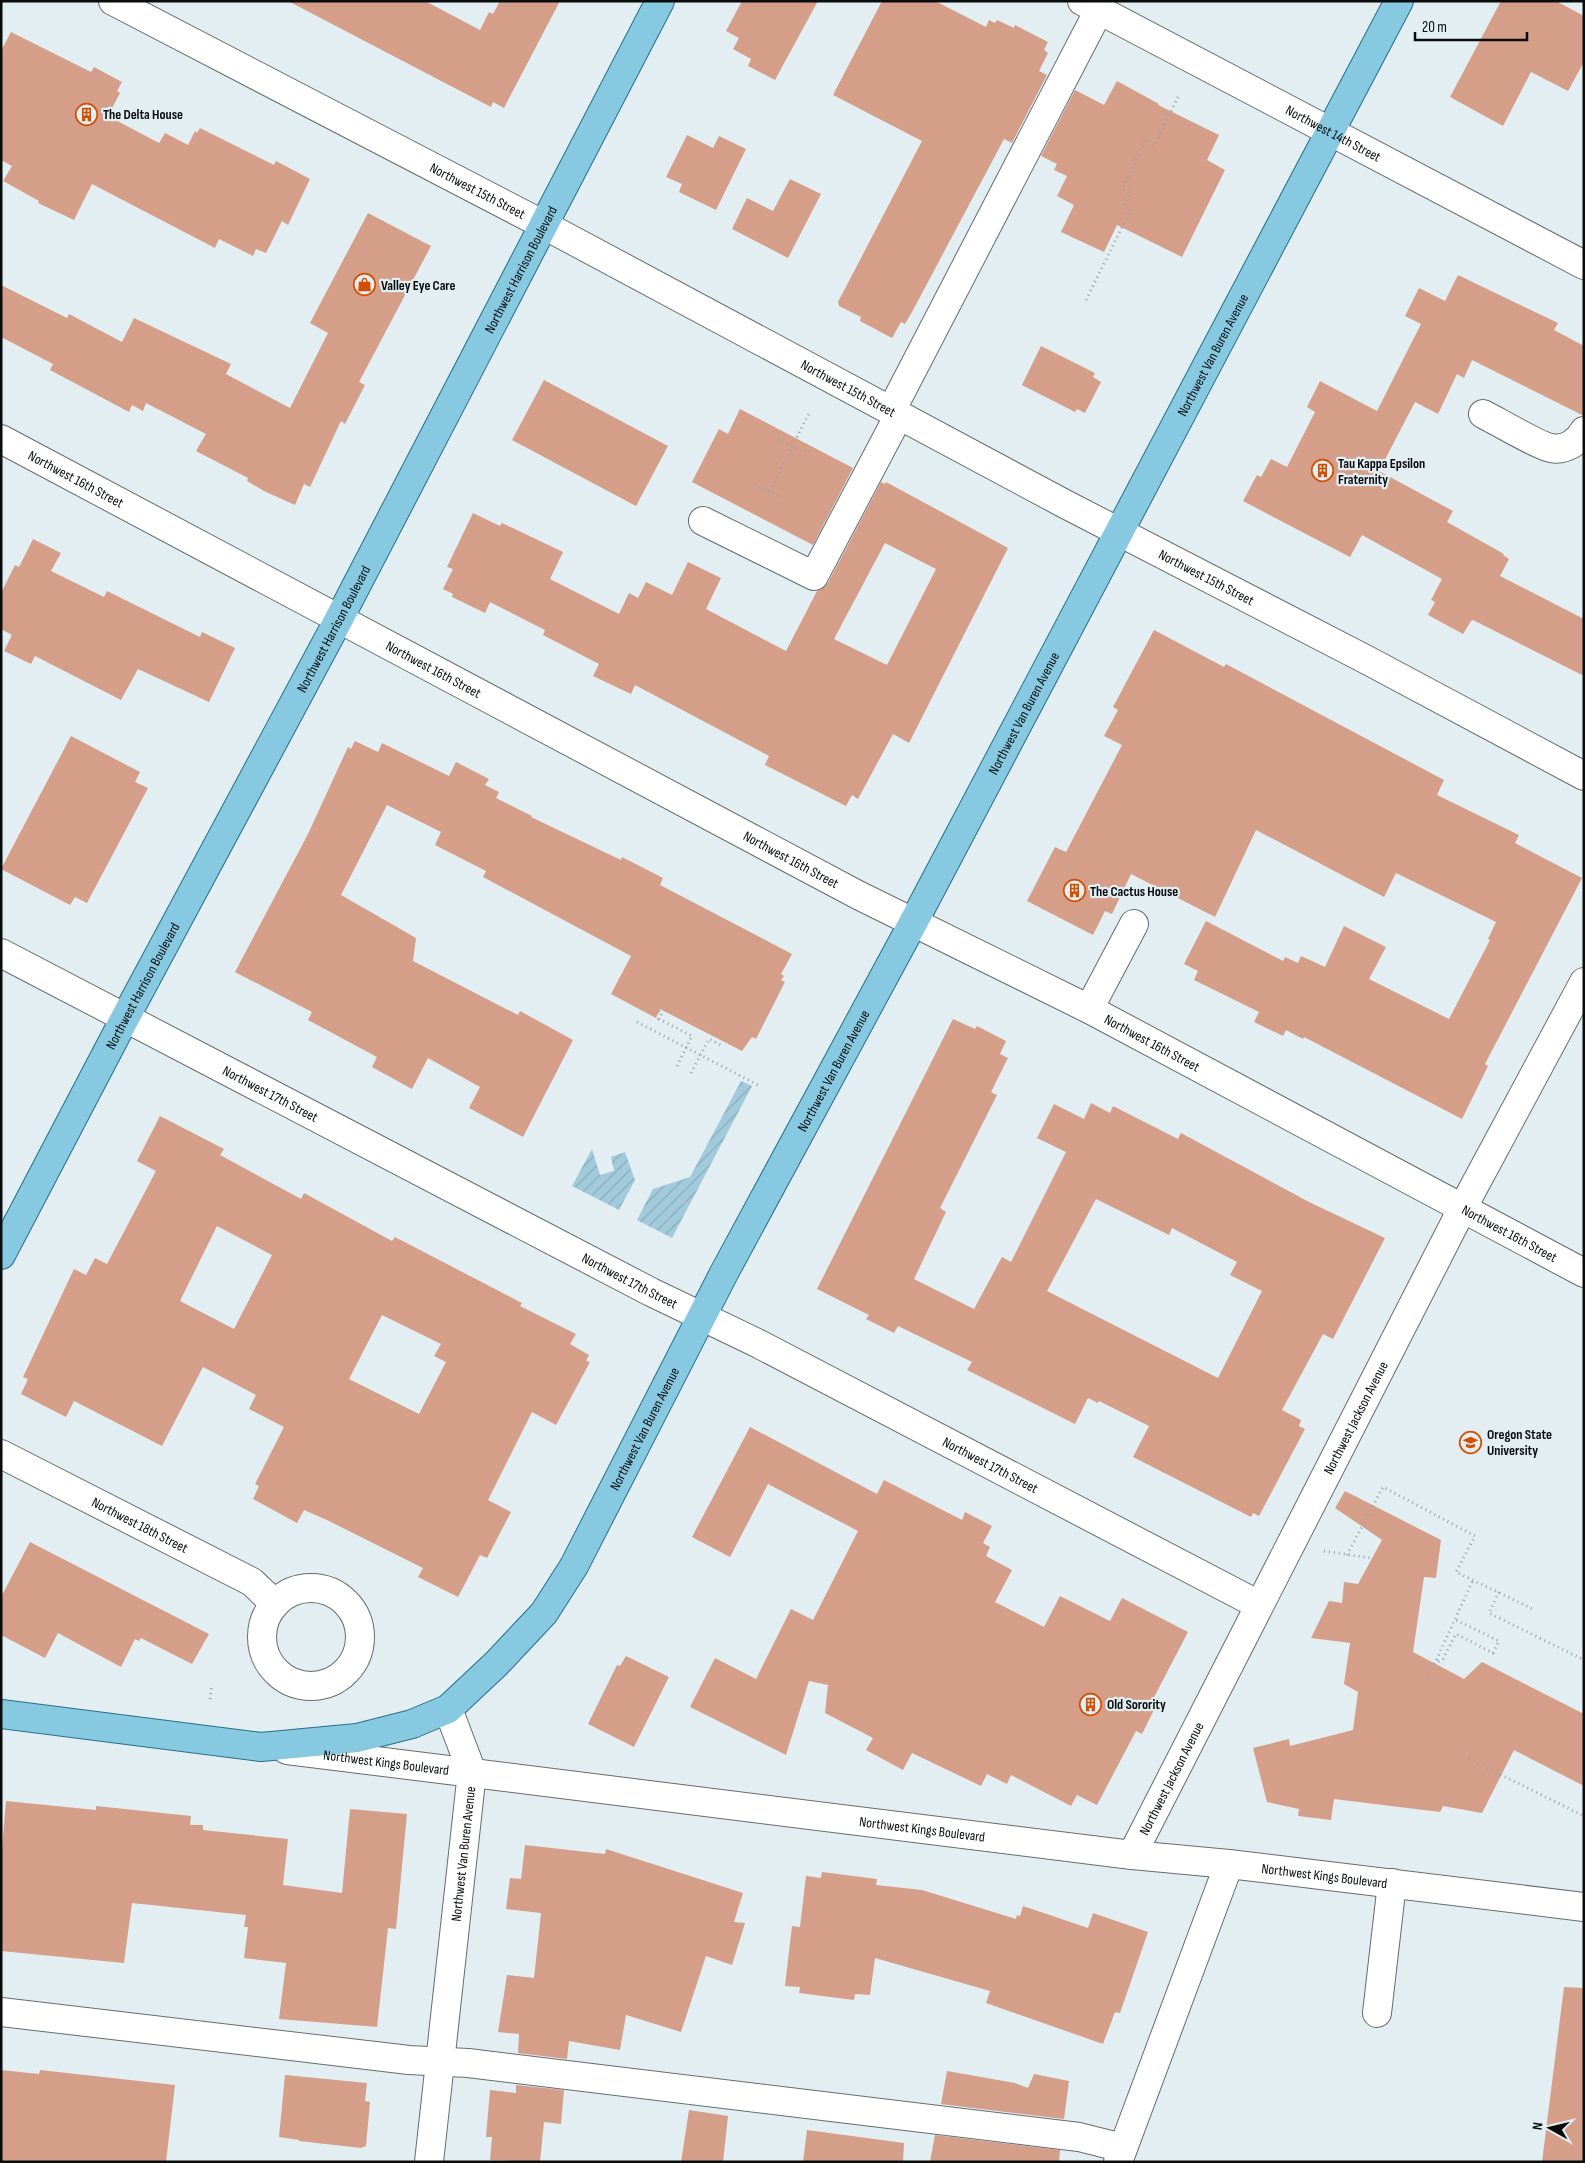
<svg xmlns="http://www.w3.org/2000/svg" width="1585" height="2163" viewBox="0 0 1585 2163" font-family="'Sofia Sans Condensed',sans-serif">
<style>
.garden{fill:url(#garden-furrows)}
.building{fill:#d59e88;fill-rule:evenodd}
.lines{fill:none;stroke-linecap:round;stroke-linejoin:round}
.minor-casing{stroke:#636d71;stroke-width:30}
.major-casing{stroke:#256f89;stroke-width:30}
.path{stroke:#9aa2a6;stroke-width:3;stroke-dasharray:1 4;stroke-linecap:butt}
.minor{stroke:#fff;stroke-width:28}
.major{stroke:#86c9e0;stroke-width:28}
.labels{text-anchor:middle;stroke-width:4.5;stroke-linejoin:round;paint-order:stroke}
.poi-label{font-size:14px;font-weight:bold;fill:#080c0d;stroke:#e3eef3;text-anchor:start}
.street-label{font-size:14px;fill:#080c0d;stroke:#e3eef3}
</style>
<defs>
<pattern id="garden-furrows" width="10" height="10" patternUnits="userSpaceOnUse" patternTransform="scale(1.25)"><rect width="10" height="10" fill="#a2cadb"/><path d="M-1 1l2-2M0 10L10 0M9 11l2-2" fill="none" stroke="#8aacbb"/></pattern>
</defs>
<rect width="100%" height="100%" fill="#e3eef3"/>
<path class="garden" d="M 741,1081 L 752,1086 L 672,1238 L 637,1220 L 653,1189 L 690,1177 Z
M 592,1149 L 600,1175 L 614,1171 L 611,1157 L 625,1152 L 635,1180 L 619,1210 L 572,1186 Z"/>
<path class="building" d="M 288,1 L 425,1 L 480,30 L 489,12 L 493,14 L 500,1 L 560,1 L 504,108 L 493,102 L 491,107 Z
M 742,1 L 818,1 L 775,80 L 748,66 L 751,59 L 733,49 L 739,38 L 726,31 Z
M 882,1 L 935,1 L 986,27 L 989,20 L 995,23 L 997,20 L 1014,28 L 1015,25 L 1048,42 L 1044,50 L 1048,53 L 1039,71 L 1047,75 L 1012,143 L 1004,139 L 912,312 L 905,324 L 901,322 L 892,338 L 860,321 L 861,317 L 839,306 L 838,302 L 922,141 L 833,95 Z
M 1501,1 L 1556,1 L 1584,16 L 1584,62 L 1568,91 L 1531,72 L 1503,126 L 1450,97 Z
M 11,32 L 91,72 L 94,67 L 122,82 L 117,91 L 120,93 L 108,116 L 159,143 L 165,133 L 188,145 L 195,131 L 197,133 L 200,128 L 274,165 L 276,161 L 310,179 L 288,225 L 282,221 L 266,253 L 256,249 L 253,256 L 219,239 L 215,248 L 92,184 L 74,220 L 38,203 L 39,201 L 3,181 L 12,166 L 1,160 L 1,51 Z
M 1117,81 L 1159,104 L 1158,105 L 1219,135 L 1207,160 L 1225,170 L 1182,257 L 1117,225 L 1104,252 L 1061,232 L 1074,205 L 1057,196 L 1067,176 L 1054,170 L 1057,164 L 1041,156 L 1075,90 L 1104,105 Z
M 687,135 L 713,148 L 719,136 L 746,149 L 716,210 L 679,192 L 682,184 L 666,177 Z
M 790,179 L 821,194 L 788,258 L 732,229 L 747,198 L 773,211 Z
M 368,213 L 431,246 L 359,382 L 365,385 L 345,424 L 341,421 L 310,487 L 304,484 L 295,505 L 264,491 L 247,481 L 248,478 L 196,451 L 206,434 L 146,403 L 143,411 L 132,405 L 129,412 L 50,370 L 53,364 L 1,337 L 1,285 L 67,318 L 69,314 L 122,342 L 134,318 L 231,364 L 226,374 L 290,408 L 328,333 L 310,323 Z
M 1458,275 L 1558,323 L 1554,330 L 1584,346 L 1584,416 L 1472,360 L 1464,378 L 1457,374 L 1438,414 L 1415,402 L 1379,471 L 1453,511 L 1447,522 L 1504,554 L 1503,555 L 1509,559 L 1500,576 L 1584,619 L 1584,676 L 1473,620 L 1471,621 L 1463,634 L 1428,615 L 1435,602 L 1431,600 L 1442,579 L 1362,535 L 1350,557 L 1243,501 L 1257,475 L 1261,477 L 1271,459 L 1287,467 L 1315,412 L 1307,407 L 1320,381 L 1377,411 L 1421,324 L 1405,316 L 1419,288 L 1445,301 Z
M 1041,346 L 1095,373 L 1093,377 L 1101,382 L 1085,413 L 1077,409 L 1075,412 L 1022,385 Z
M 544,380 L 668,446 L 636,506 L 512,440 Z
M 740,409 L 853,468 L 813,545 L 692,482 L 719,429 L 728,434 Z
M 881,482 L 885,484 L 886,482 L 1008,548 L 909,743 L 893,734 L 858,799 L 852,795 L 846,806 L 765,765 L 769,756 L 635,685 L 631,694 L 593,676 L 599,664 L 543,635 L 545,630 L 490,602 L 485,613 L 452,597 L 453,594 L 443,589 L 453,569 L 447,567 L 473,513 L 500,526 L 502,523 L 563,552 L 550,579 L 619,614 L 629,593 L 638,598 L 646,582 L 672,595 L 688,562 L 721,578 L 706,609 L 786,651 L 817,591 L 828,583 ZM 885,543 L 936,569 L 887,665 L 834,639 Z
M 33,539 L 61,553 L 51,571 L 104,597 L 107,591 L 200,637 L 202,632 L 235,648 L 209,702 L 138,669 L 121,700 L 35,656 L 31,664 L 4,651 L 12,635 L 1,629 L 1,593 L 15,565 L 19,567 Z
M 1154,630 L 1224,667 L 1226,664 L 1444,780 L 1437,795 L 1519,835 L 1515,843 L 1582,878 L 1485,1064 L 1488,1066 L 1462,1119 L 1304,1037 L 1303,1039 L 1286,1030 L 1283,1036 L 1254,1022 L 1259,1012 L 1194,980 L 1198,971 L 1184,964 L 1206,921 L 1283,961 L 1285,957 L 1298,963 L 1301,956 L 1325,967 L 1344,926 L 1386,947 L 1369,979 L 1449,1019 L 1490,940 L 1488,939 L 1496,922 L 1396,873 L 1384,897 L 1256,830 L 1215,917 L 1131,874 L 1112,914 L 1105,911 L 1093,935 L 1027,901 L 1055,847 L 1066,852 L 1122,745 L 1104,736 L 1118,710 L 1113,707 Z
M 71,736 L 140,772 L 135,782 L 148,788 L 87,903 L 75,897 L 70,905 L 1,869 Z
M 355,741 L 378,752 L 382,743 L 449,776 L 456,762 L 489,779 L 485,785 L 499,792 L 496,798 L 532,816 L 531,817 L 621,860 L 622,857 L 663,878 L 660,885 L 792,954 L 781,974 L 784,976 L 781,980 L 785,982 L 756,1039 L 752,1037 L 742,1051 L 660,1009 L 656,1018 L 611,994 L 631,956 L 483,877 L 486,871 L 435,845 L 441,832 L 387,805 L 341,895 L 416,938 L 413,961 L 518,1015 L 520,1011 L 573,1040 L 523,1137 L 469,1108 L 480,1087 L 428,1058 L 412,1089 L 372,1067 L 377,1057 L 308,1020 L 312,1012 L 235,972 L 308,834 L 348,747 L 351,749 Z
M 953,1019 L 975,1029 L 977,1026 L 1006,1041 L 1000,1054 L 1008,1058 L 991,1092 L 997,1095 L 940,1208 L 946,1212 L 914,1279 L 974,1309 L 1002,1257 L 1011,1262 L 1066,1152 L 1037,1138 L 1054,1104 L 1084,1119 L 1091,1103 L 1110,1113 L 1113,1106 L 1178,1139 L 1181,1133 L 1309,1202 L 1385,1238 L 1333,1339 L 1323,1334 L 1282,1410 L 1301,1420 L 1299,1426 L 1305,1429 L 1259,1516 L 1253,1513 L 1251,1517 L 1133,1457 L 1149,1426 L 1099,1401 L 1098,1403 L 1088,1398 L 1075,1424 L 967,1370 L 972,1362 L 898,1326 L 894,1333 L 866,1319 L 869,1315 L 817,1289 ZM 1096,1199 L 1169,1235 L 1172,1228 L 1237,1262 L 1230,1275 L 1262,1291 L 1218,1378 L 1047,1291 Z
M 160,1116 L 224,1149 L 220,1155 L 301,1199 L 304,1193 L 392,1241 L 395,1237 L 522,1303 L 520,1306 L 576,1334 L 570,1344 L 589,1355 L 586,1361 L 590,1362 L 556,1425 L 532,1412 L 488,1500 L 511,1512 L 487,1558 L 480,1555 L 458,1597 L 418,1577 L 423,1568 L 329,1521 L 304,1510 L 297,1523 L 253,1499 L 259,1486 L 255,1484 L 284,1427 L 249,1409 L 256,1395 L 203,1367 L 162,1446 L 74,1401 L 66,1417 L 21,1394 L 28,1379 L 23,1377 L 74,1269 L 86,1275 L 95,1258 L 107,1264 L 156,1171 L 137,1161 ZM 217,1226 L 272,1255 L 234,1329 L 180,1301 ZM 382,1315 L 441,1344 L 434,1356 L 446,1362 L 419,1414 L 349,1379 Z
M 750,1427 L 877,1494 L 884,1480 L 962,1520 L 965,1512 L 992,1526 L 983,1543 L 990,1547 L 986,1556 L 1012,1570 L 995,1602 L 1044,1627 L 1060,1596 L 1110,1621 L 1122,1598 L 1188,1632 L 1151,1703 L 1156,1706 L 1142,1734 L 1136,1731 L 1097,1805 L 1077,1795 L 1071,1806 L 1011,1775 L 1007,1784 L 987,1774 L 981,1786 L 912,1753 L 903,1770 L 866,1750 L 873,1738 L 825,1713 L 828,1685 L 809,1681 L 786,1755 L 690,1707 L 715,1658 L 756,1679 L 791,1609 L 813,1620 L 858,1531 L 768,1484 L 730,1557 L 692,1537 Z
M 1345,1491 L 1441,1540 L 1436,1578 L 1424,1577 L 1413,1652 L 1464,1679 L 1482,1662 L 1584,1714 L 1584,1786 L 1514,1750 L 1482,1813 L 1443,1806 L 1440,1812 L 1334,1799 L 1331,1820 L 1298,1816 L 1299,1809 L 1267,1802 L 1253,1748 L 1289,1739 L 1290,1746 L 1353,1730 L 1358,1692 L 1344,1684 L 1350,1643 L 1311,1638 L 1329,1601 L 1342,1603 L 1344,1582 L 1358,1584 L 1382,1540 L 1335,1508 Z
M 30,1542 L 209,1634 L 192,1664 L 141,1638 L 139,1641 L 135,1639 L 121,1667 L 58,1633 L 45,1658 L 1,1635 L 1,1597 Z
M 626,1656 L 669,1677 L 634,1747 L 588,1724 L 617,1665 L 620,1666 Z
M 6,1801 L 96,1810 L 96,1806 L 191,1816 L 190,1825 L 203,1825 L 203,1830 L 288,1839 L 283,1885 L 342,1893 L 350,1809 L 407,1814 L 396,1929 L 388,1928 L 377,2027 L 279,2019 L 286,1963 L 244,1958 L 248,1927 L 244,1927 L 246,1915 L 132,1903 L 124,1963 L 1,1951 L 1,1859 Z
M 525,1845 L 605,1854 L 606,1849 L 743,1893 L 734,1922 L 745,1923 L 732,1965 L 706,1956 L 681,2032 L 626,2015 L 620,2050 L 569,2041 L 567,2059 L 518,2053 L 519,2034 L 498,2032 L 507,1975 L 534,1978 L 541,1913 L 506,1909 L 510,1878 L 521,1879 Z
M 822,1872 L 877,1879 L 876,1885 L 922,1890 L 1016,1919 L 1017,1915 L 1020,1916 L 1023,1906 L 1088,1928 L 1093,1913 L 1148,1932 L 1120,2013 L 1115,2012 L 1103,2044 L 986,2003 L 990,1991 L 875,1958 L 870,1995 L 855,1994 L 854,2000 L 799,1993 L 800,1987 L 785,1986 L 792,1926 L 800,1927 L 806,1876 L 821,1878 Z
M 1564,1987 L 1584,1988 L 1584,2162 L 1542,2162 Z
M 1,2070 L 39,2074 L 40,2070 L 175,2085 L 166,2162 L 1,2162 Z
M 947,2071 L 1015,2083 L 1028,2088 L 1034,2074 L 1069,2081 L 1064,2119 L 941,2104 Z
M 285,2075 L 367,2083 L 365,2101 L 370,2102 L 366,2146 L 361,2148 L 299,2141 L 299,2140 L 279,2137 Z
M 516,2085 L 564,2090 L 561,2124 L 544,2122 L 540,2162 L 490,2160 L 492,2137 L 486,2137 L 490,2090 L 516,2093 Z
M 689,2110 L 728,2116 L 723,2162 L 681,2162 Z
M 807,2130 L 904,2143 L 903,2162 L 803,2162 Z
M 935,2135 L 1060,2150 L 1059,2162 L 930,2162 Z"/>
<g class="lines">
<defs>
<g id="minor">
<path id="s1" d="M 113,1 L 544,225 L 1065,504 L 1367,660 L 1584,776"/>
<path id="s2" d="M 1082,1 L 1584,265"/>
<path d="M 891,411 L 1099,10"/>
<path d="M 1483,414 C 1497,421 1539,446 1551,448 C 1565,451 1578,442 1584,431"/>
<path id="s3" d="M 1,439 L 858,895 L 1089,1009 L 1584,1273"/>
<path d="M 703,521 L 814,576 L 899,415"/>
<path id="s4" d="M 1,953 L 651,1292 L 759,1344 L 1259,1605"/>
<path d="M 1089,1009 L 1134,924"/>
<path id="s5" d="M 1,1454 L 252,1582 L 275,1604"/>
<circle cx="311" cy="1637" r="49"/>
<path id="s6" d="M 287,1750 L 1132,1855 L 1229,1864 L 1584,1907"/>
<path id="s7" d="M 1132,1855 L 1462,1209 L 1584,982"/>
<path d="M 1,2012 L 409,2060 L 468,2063 L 1079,2137 L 1123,2148"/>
<path d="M 1377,2013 L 1392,1883"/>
<path id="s8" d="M 429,2162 L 472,1772 L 448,1709"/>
<path d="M 1118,2162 L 1229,1864"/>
</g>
<g id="major">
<path id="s9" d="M 1,1255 L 125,1018 L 339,619 L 660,1"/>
<path id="s10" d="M 1,1714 L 261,1747 L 357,1738 L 412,1724 L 448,1709 L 496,1664 L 544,1613 L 574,1566 L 724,1273 L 913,923 L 1399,1"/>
</g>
</defs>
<use href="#minor" class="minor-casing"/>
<use href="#major" class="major-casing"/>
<path class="path" d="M 1086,300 L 1131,209 L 1124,206 L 1130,193 L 1122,189 L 1145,140 L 1155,145 L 1178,97
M 778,439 L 805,453
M 755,484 L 782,498
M 770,491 L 809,413
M 659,1011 L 662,1013 L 659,1019 L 692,1036 L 677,1066
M 637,1022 L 758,1085
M 691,1073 L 709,1039 L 721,1045
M 1324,1551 L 1371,1558
M 1347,1555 L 1383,1487 L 1475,1536 L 1456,1572 L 1535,1610
M 1499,1592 L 1489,1613 L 1584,1660
M 1434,1664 L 1443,1659 L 1456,1634 L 1493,1653 L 1499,1641 L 1454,1619
M 1428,1678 L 1473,1580
M 210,1699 L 212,1684
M 1469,1759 L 1584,1816"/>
<use href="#minor" class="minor"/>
<use href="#major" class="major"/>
</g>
<defs>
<symbol id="building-ring" viewBox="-11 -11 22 22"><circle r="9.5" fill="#e3eef3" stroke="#d35000" stroke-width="1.5"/><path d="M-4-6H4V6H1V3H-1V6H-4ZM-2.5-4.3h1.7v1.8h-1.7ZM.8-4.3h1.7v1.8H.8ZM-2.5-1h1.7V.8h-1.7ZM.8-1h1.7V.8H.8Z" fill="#d35000"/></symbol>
<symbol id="shop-ring" viewBox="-11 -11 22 22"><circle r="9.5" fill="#e3eef3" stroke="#d35000" stroke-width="1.5"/><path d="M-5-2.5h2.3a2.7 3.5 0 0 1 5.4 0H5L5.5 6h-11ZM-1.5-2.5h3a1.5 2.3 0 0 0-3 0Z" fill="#d35000"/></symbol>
<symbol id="university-ring" viewBox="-11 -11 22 22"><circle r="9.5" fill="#e3eef3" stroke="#d35000" stroke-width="1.5"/><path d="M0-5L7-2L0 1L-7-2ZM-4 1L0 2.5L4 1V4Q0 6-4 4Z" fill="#d35000"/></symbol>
</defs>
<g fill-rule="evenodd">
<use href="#building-ring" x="74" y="102" width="25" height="25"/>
<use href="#shop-ring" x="352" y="272" width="25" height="25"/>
<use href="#building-ring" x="1310" y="458" width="25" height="25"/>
<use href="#building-ring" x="1062" y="878" width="25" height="25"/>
<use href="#university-ring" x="1458" y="1430" width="25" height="25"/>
<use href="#building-ring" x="1078" y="1692" width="25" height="25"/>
</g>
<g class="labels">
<g class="poi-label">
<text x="103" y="119">The Delta House</text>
<text x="381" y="290">Valley Eye Care</text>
<text x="1338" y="468">Tau Kappa Epsilon<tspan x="1338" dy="16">Fraternity</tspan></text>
<text x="1090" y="896">The Cactus House</text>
<text x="1487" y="1439">Oregon State<tspan x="1487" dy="16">University</tspan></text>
<text x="1107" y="1709">Old Sorority</text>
</g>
<g class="street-label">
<text dy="5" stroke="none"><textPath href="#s2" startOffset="284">Northwest 14th Street</textPath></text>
<text dy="5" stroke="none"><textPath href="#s1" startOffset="411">Northwest 15th Street</textPath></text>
<text dy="5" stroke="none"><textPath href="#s9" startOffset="1114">Northwest Harrison Boulevard</textPath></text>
<text dy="5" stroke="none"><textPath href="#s10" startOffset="2015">Northwest Van Buren Avenue</textPath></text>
<text dy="5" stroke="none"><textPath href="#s1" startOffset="831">Northwest 15th Street</textPath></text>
<text dy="5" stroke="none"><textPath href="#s3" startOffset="85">Northwest 16th Street</textPath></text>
<text dy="5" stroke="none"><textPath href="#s1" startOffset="1236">Northwest 15th Street</textPath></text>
<text dy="5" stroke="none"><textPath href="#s9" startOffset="709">Northwest Harrison Boulevard</textPath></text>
<text dy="5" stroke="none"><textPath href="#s3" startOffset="490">Northwest 16th Street</textPath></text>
<text dy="5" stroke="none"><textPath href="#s10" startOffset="1610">Northwest Van Buren Avenue</textPath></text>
<text dy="5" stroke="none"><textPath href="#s3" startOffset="895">Northwest 16th Street</textPath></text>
<text dy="5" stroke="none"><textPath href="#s9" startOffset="304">Northwest Harrison Boulevard</textPath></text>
<text dy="5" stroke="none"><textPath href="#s3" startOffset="1300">Northwest 16th Street</textPath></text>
<text dy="5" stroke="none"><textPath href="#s10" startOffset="1205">Northwest Van Buren Avenue</textPath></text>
<text dy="5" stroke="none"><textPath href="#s4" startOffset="304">Northwest 17th Street</textPath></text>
<text dy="5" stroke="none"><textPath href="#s3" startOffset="1705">Northwest 16th Street</textPath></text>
<text dy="5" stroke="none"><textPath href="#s4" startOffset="709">Northwest 17th Street</textPath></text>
<text dy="5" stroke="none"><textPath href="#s7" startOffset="491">Northwest Jackson Avenue</textPath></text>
<text dy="5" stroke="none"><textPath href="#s10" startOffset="800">Northwest Van Buren Avenue</textPath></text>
<text dy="5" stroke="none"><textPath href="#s4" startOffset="1114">Northwest 17th Street</textPath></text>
<text dy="5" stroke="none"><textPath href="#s5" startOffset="156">Northwest 18th Street</textPath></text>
<text dy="5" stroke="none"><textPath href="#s6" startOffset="100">Northwest Kings Boulevard</textPath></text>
<text dy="5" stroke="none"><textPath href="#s7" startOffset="86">Northwest Jackson Avenue</textPath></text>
<text dy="5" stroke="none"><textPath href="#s6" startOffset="640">Northwest Kings Boulevard</textPath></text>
<text dy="5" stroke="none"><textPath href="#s8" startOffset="310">Northwest Van Buren Avenue</textPath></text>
<text dy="5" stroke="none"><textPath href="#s6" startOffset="1045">Northwest Kings Boulevard</textPath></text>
</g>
</g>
<rect width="1585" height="2163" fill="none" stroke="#080c0d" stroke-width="5"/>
<g transform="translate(1550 2128) rotate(278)" stroke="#e3eef3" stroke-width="4" paint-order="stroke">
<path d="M0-4L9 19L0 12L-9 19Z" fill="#080c0d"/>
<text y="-8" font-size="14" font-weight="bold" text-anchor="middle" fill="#080c0d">N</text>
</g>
<path d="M1415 32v8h112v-8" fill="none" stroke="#080c0d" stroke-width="2.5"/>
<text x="1422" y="32" font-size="15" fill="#080c0d" stroke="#e3eef3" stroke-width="4" paint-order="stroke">20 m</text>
</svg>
